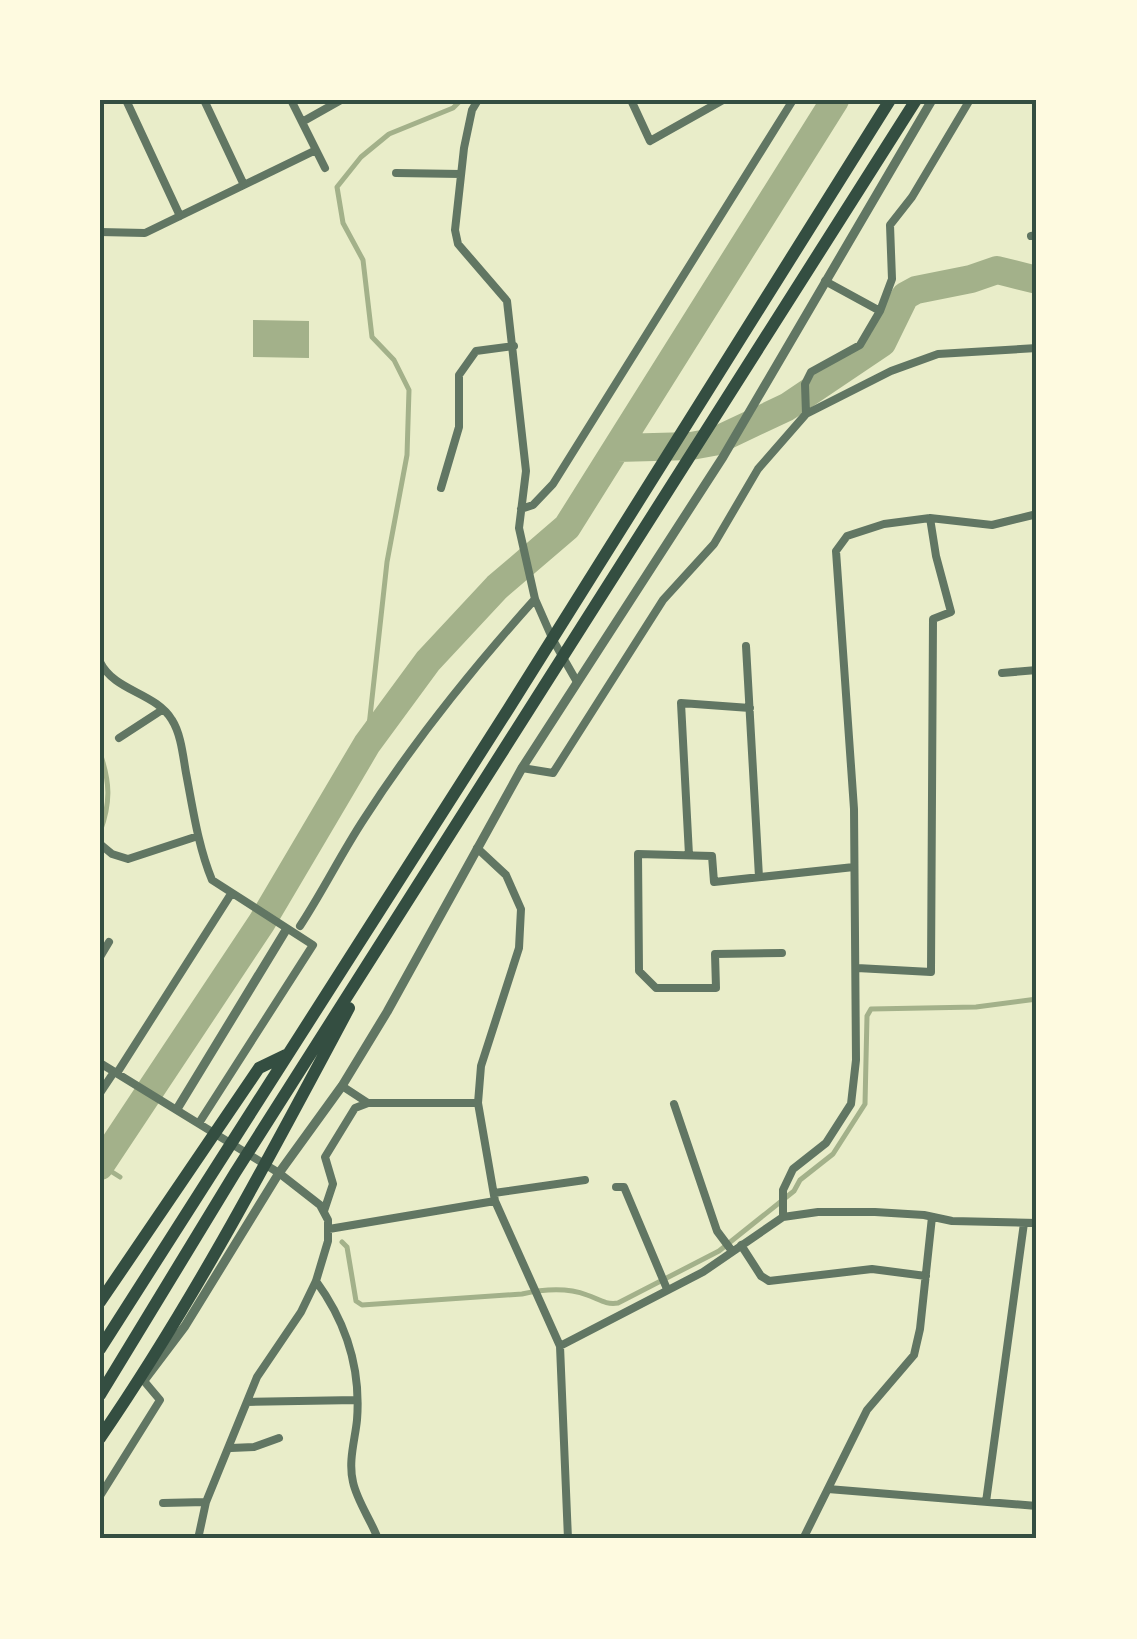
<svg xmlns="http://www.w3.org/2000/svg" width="1137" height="1639" viewBox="0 0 1137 1639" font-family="'Source Sans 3',sans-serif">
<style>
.water{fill:#a3b18a}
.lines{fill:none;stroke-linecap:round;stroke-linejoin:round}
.stream{stroke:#a3b18a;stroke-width:5}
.river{stroke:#a3b18a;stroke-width:28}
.minor{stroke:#617663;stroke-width:8}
.tertiary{stroke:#617663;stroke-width:9}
.motorway{stroke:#344e41;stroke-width:12}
.neatline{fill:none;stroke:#344e41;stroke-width:4}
</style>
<rect width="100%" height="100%" fill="#e9edc9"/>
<path class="water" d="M 253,320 L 309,321 L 309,358 L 253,357 Z"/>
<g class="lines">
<path class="stream" d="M 367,744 L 387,562 L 407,455 L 409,390 L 394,360 L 372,337 L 363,260 L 343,223 L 337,187 L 361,157 L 389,134 L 453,108 L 461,100
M 100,753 C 110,782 111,802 100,832
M 101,1165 L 120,1177
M 342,1242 L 347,1247 L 356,1301 L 362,1305 L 522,1294 C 544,1289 566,1287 587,1295 C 599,1299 605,1305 618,1303 L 719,1251 L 794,1191 L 800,1180 L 833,1154 L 865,1104 L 867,1016 L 871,1009 L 976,1007 L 1037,999"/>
<path class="river" d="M 617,448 L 691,446 L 713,442 L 787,407 L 882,343 L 905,296 L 916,290 L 971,279 L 997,270 L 1037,280
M 100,1166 L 262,922 L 367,744 L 428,661 L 497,587 L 567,527 L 835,100"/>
<path class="minor" d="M 126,100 L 180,216
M 204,100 L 244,185
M 291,100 L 325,168
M 478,100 L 472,110 L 464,148 L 455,230 L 458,244 L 507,301 L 526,471 L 519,528 L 535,599 L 553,640 L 577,682
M 631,100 L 650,141 L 723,100
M 302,122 L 341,100
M 396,173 L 461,174
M 100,232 L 145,233 L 316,150
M 1031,236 L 1037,235
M 880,311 L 892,279 L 890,225 L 912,197 L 968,103
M 806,414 L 805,384 L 811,372 L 860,345 L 880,311 L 825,281
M 441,488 L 459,427 L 459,375 L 476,351 L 514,346
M 521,509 L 533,505 L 553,484 L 793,100
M 746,646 L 759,877
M 100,662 C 115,692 155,692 172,720 C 181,734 183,756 186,773 C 193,809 198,846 212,880 L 313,945 L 199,1123
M 1002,673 L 1037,670
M 119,738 L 162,710
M 522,768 L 553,773 L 663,600 L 714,544 L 758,469 L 806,414 L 891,371 L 938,354 L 1037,348
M 100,844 L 112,854 L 128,859 L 198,836
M 477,848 L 506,875 L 521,909 L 519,948 L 481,1066 L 478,1103 L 495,1201 L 560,1346 L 568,1539
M 689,855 L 681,703 L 750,708
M 300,926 C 323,891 341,854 364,819 C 414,741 473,668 535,599
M 782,953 L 715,954 L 716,988 L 656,988 L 639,971 L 638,854 L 712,856 L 714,882 L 854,867
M 100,957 L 109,942
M 857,968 L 931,972 L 933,619 L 951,612 L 936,556 L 930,518
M 100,1063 L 279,1173 L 320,1205 L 328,1220 L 328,1241 L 316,1281 L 301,1312 L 257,1377 L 206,1502 L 198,1539
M 117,1073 L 231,894
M 342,1086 L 368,1103 L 478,1103
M 100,1093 L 114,1072
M 674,1104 L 717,1231 L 732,1251
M 616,1187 L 624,1187 L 667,1289
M 494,1193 L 585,1180
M 324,1211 L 333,1184 L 325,1157 L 355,1108 L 368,1103
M 783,1217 L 783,1190 L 793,1169 L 826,1143 L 851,1104 L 856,1060 L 854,809 L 836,551 L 847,536 L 884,524 L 930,518 L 992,525 L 1037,514
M 329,1229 L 495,1201
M 741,1245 L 761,1276 L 769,1281 L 872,1269 L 926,1276
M 316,1281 C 346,1322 361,1369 357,1420 C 355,1440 348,1461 353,1482 C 357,1501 371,1520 378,1539
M 560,1346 L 703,1272 L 783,1217 L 818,1212 L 875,1212 L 924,1215 L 952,1221 L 1037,1223
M 247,1402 L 357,1400
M 231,1448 L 254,1447 L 279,1438
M 828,1489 L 1037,1506
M 100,1496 L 160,1400 L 144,1381
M 986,1502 L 1024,1223
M 163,1503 L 206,1502
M 803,1539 L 867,1410 L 914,1355 L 920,1329 L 932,1217"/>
<path class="tertiary" d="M 177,1109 L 286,930
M 145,1379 L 185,1326 L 279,1173 L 342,1086 L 387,1012 L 522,768 L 723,457 L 932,100"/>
<path class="motorway" d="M 100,1302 L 259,1068 L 286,1055
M 100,1349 L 509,708 L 890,100
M 100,1395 L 235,1173 L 916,100
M 100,1438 C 194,1301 271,1154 349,1008"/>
</g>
<rect width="1137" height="1639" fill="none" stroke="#fefae0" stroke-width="205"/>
<rect x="102" y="102" width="932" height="1434" class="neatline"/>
</svg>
